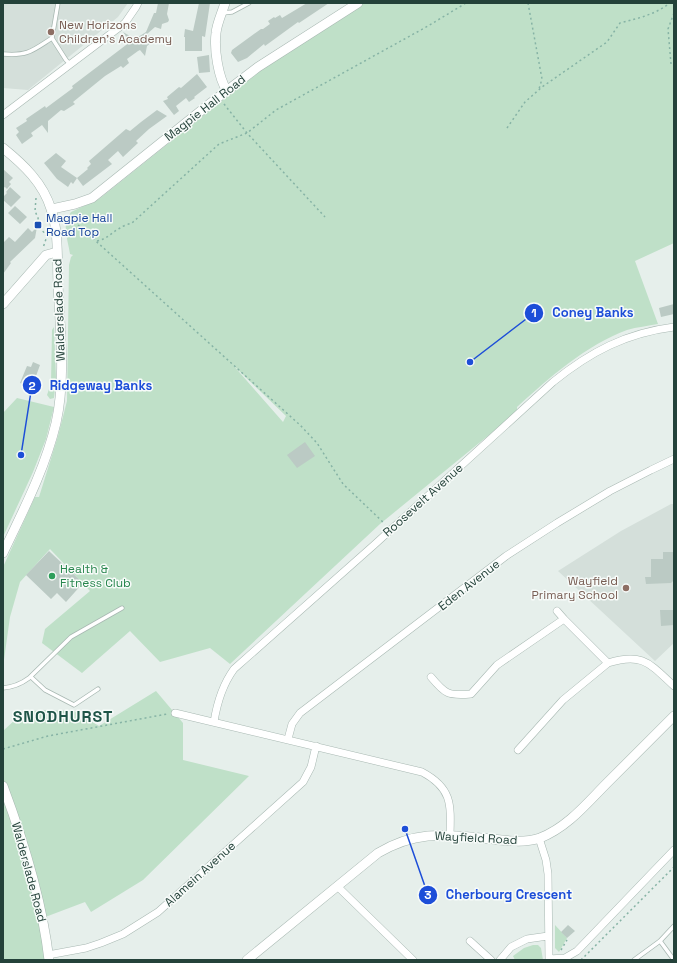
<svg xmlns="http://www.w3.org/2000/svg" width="677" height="963" viewBox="0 0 677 963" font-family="'Space Grotesk',sans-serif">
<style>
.built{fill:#d4dfda}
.green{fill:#bfe0c8;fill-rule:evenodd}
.building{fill:#bbcac4}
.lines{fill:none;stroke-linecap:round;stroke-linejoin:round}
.service-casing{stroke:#a8b8b2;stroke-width:5}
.minor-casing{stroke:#a8b8b2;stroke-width:8}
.tertiary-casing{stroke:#a8b8b2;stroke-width:10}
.path{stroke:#86b3a5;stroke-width:1.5;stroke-dasharray:2 3;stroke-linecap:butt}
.service{stroke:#fff;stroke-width:3.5}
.minor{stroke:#fff;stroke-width:7}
.tertiary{stroke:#fff;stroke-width:9}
.education-dot{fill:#8d6e63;stroke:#f7fbf9;stroke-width:1.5}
.transit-dot{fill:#1a4fb4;stroke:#f7fbf9;stroke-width:1.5}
.leisure-dot{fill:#2e9e5b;stroke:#f7fbf9;stroke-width:1.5}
.labels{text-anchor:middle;stroke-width:3;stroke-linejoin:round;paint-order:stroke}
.education-label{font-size:12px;fill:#785e54;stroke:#f7fbf9;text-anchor:start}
.street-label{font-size:12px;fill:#24423a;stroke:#f7fbf9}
.transit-label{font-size:12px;fill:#164399;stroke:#f7fbf9;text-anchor:start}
.leisure-label{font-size:12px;fill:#27864d;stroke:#f7fbf9;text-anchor:start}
.district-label{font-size:16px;font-weight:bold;letter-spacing:1px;fill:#1f5548;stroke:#f7fbf9}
.leader{fill:none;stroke:#1d4ed8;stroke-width:1.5}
.callout-dot{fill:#1d4ed8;stroke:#f7fbf9;stroke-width:1.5}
.mark-label{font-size:12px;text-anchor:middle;font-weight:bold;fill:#fff}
.callout-label{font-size:13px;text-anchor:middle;font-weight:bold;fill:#1d4ed8;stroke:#f7fbf9;stroke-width:3;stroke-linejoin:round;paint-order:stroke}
</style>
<rect width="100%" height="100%" fill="#e6efeb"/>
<path class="built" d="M 3,3 L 128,3 L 118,17 L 28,90 L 3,88 Z
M 671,504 L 674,504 L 674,643 L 655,661 L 558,571 L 621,531 Z"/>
<path class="green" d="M 363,3 L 674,3 L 674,243 L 635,261 L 658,324 C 648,326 637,327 627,330 C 586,345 549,378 517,407 L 517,412 L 380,524 L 230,664 L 210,648 L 160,662 L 130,631 L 82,673 L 42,643 L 45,629 L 90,591 L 50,549 L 20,582 L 10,617 L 3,667 L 3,567 L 35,497 L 39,497 L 58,436 L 67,401 L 69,265 L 71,257 L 73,255 L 70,254 C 68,240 61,224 71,212 L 99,199 L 280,54 ZM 233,365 L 286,416 L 283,422 Z
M 54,327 L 56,378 L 54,398 L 50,399 L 47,395 L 51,383 L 52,330 Z
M 17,398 L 54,407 L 46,439 L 33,472 L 3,537 L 3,413 Z
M 156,691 L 183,723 L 183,760 L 249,776 L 143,880 L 91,912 L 85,902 L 40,919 L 48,960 L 3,960 L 3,731 L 17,718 L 26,712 L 41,710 L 74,711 L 99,726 Z
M 555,925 L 567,938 L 559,952 L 555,948 Z
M 533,945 L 538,945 L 541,948 L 543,960 L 515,960 L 513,956 L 524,948 Z"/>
<path class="building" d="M 158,3 L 169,3 L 167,14 L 169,20 L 168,22 L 162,24 L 161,29 L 155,27 L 147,34 L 153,41 L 147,46 L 145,56 L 140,50 L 138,51 L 127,59 L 129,63 L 123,68 L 121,66 L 105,76 L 73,102 L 75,104 L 64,111 L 61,110 L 48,121 L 48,133 L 42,125 L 31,133 L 33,136 L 22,144 L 16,135 L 19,132 L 16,128 L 27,121 L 26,119 L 45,106 L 46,108 L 73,88 L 72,86 L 130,42 L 123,32 L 135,39 L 146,32 L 154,13 L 156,13 Z
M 199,3 L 210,3 L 205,37 L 202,36 L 202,51 L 185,51 L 185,37 L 184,37 L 185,29 L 193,31 Z
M 307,3 L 329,3 L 299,23 L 298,22 L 265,46 L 264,44 L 247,58 L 238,62 L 231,53 L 232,50 L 261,29 L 263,29 L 270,24 L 268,21 L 274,17 L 275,18 L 280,15 L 282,18 Z
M 209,55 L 210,72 L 199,73 L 197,57 Z
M 197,74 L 207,87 L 194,97 L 195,98 L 189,102 L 186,98 L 176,106 L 179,111 L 174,115 L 163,101 L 168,99 L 167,97 L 179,87 L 181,88 Z
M 157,110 L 167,116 L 149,129 L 136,141 L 138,143 L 123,157 L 118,151 L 108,160 L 112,164 L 83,186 L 77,178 L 88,169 L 87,168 L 91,164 L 89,161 L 126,129 L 130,131 L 141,122 Z
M 56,153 L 66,161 L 61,167 L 77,178 L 73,184 L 71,182 L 68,187 L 57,179 L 44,163 Z
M 3,169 L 13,178 L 9,182 L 11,184 L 7,189 L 5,187 L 3,188 Z
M 10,187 L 21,197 L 11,207 L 3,200 L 3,197 L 7,193 L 6,192 Z
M 15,206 L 27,217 L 20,224 L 8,213 Z
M 37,227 L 35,238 L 10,262 L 11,263 L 3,274 L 3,243 L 9,237 L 15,242 L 28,228 L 32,232 Z
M 674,304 L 674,314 L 661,317 L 659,308 Z
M 33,362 L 40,365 L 32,387 L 20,383 L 27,366 L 31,367 Z
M 305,442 L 315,456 L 297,468 L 287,455 Z
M 49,551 L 83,583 L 66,602 L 57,593 L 51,599 L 26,575 Z
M 663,552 L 674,552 L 674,580 L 671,583 L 646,584 L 645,577 L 651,577 L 651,559 L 663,559 Z
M 660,610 L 674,610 L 674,625 L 661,626 Z
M 568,925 L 575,931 L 567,938 L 561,932 Z"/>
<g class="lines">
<defs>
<path id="service" d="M 58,3 L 52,38 L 66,60 L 70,64
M 223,13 L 232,12 L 249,3
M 3,54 C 28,56 32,51 52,38
M 31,677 L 45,690 L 74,705 L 98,689
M 3,688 C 14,687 21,684 29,678 L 71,637 L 122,608
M 660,941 L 674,960
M 634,960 L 660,941 L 674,926"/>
<path id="minor" d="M 3,115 L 125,23 L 136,7 L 138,3
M 557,611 L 564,619 L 608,663 C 643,652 650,664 674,686
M 431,677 C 445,694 448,696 471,694 L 497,665 L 564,619
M 175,713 L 422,772 C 452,788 451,804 450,835
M 214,722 C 217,703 223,684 234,669 L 374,545 L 553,382 C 590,352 626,333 674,327
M 288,739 L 292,724 L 300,713 L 506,556 L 557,523 L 610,491 L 651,470 L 674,459
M 518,750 L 563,700 L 608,663
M 539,838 L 546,860 L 548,874 L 549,960
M 337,886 L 413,960
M 470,941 L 491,960
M 48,955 L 86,948 L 101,943 L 123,934 L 158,912 L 303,782 L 311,767 L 316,746
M 549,959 L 565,958 L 577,951 L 674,850
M 500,960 L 511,947 L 527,939 L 548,936"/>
<path id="tertiary" d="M 225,3 C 222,13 217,23 216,33 C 214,49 218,77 227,91
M 3,148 C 24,165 43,183 51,209 C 59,232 57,260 58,284 C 60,330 66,378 56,423 C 45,469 23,511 3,553
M 52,209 L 75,204 L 92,198 L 212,102 L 258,67 L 358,3
M 3,304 L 46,255 L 57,252
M 3,786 C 24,842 42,900 49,960
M 247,960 L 378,853 C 418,829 447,835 492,839 C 508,841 525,843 540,838 C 568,827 587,803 608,782 C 630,760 652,738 674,716"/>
</defs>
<use href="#service" class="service-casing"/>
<use href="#minor" class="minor-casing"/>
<use href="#tertiary" class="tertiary-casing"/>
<path class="path" d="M 528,3 L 542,79 L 539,89
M 671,64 L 668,29 L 674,13
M 224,104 L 247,133 L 325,217
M 507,128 L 525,102 L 542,87 L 607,42 L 620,23 C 639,18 654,15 670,3
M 36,198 L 35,211 L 38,218 L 40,228 L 47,236 L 43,248
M 78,225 L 300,425 L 317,443 L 343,484 L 385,524
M 97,241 C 107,239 111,233 120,228 C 123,226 128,224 132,223 L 219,144 L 247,133 L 276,110 L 428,26 L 466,3
M 3,749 L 48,736 L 167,714
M 561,950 L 567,940
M 581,960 L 674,867"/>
<use href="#service" class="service"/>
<use href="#minor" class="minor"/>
<use href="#tertiary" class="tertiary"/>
</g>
<g class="education-dot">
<circle cx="51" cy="32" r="4"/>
<circle cx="626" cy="588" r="4"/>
</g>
<rect class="transit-dot" x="34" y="221" width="8" height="8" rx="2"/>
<circle class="leisure-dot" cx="52" cy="576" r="4"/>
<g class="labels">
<g class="education-label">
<text x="59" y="29">New Horizons<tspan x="59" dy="14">Children's Academy</tspan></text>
<text x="618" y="585" text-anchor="end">Wayfield<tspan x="618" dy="14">Primary School</tspan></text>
</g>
<g class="street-label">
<text transform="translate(205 108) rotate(-38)" y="4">Magpie Hall Road</text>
<text transform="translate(59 310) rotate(-92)" y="4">Walderslade Road</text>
<text transform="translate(423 500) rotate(-42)" y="4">Roosevelt Avenue</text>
<text transform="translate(469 585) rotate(-38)" y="4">Eden Avenue</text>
<text transform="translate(476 838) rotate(3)" y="4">Wayfield Road</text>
<text transform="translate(29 872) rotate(75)" y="4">Walderslade Road</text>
<text transform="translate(200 874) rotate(-42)" y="4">Alamein Avenue</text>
</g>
<g class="transit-label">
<text x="46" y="222">Magpie Hall<tspan x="46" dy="14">Road Top</tspan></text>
</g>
<g class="leisure-label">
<text x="60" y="573">Health &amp;<tspan x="60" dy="14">Fitness Club</tspan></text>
</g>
<g class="district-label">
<text x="63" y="722">SNODHURST</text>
</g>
</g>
<path class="leader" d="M470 362L534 313M21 455L32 385M405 829L428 895"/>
<g class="callout-dot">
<circle cx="470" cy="362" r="4"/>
<circle cx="21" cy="455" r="4"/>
<circle cx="405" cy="829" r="4"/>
<circle cx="534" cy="313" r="10"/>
<circle cx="32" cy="385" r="10"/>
<circle cx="428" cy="895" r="10"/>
</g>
<g class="mark-label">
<text x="534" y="317">1</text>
<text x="32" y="390">2</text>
<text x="428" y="899">3</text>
</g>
<g class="callout-label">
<text x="593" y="317">Coney Banks</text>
<text x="101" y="390">Ridgeway Banks</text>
<text x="509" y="899">Cherbourg Crescent</text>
</g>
<rect width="677" height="963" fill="none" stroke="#24423a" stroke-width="8"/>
</svg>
